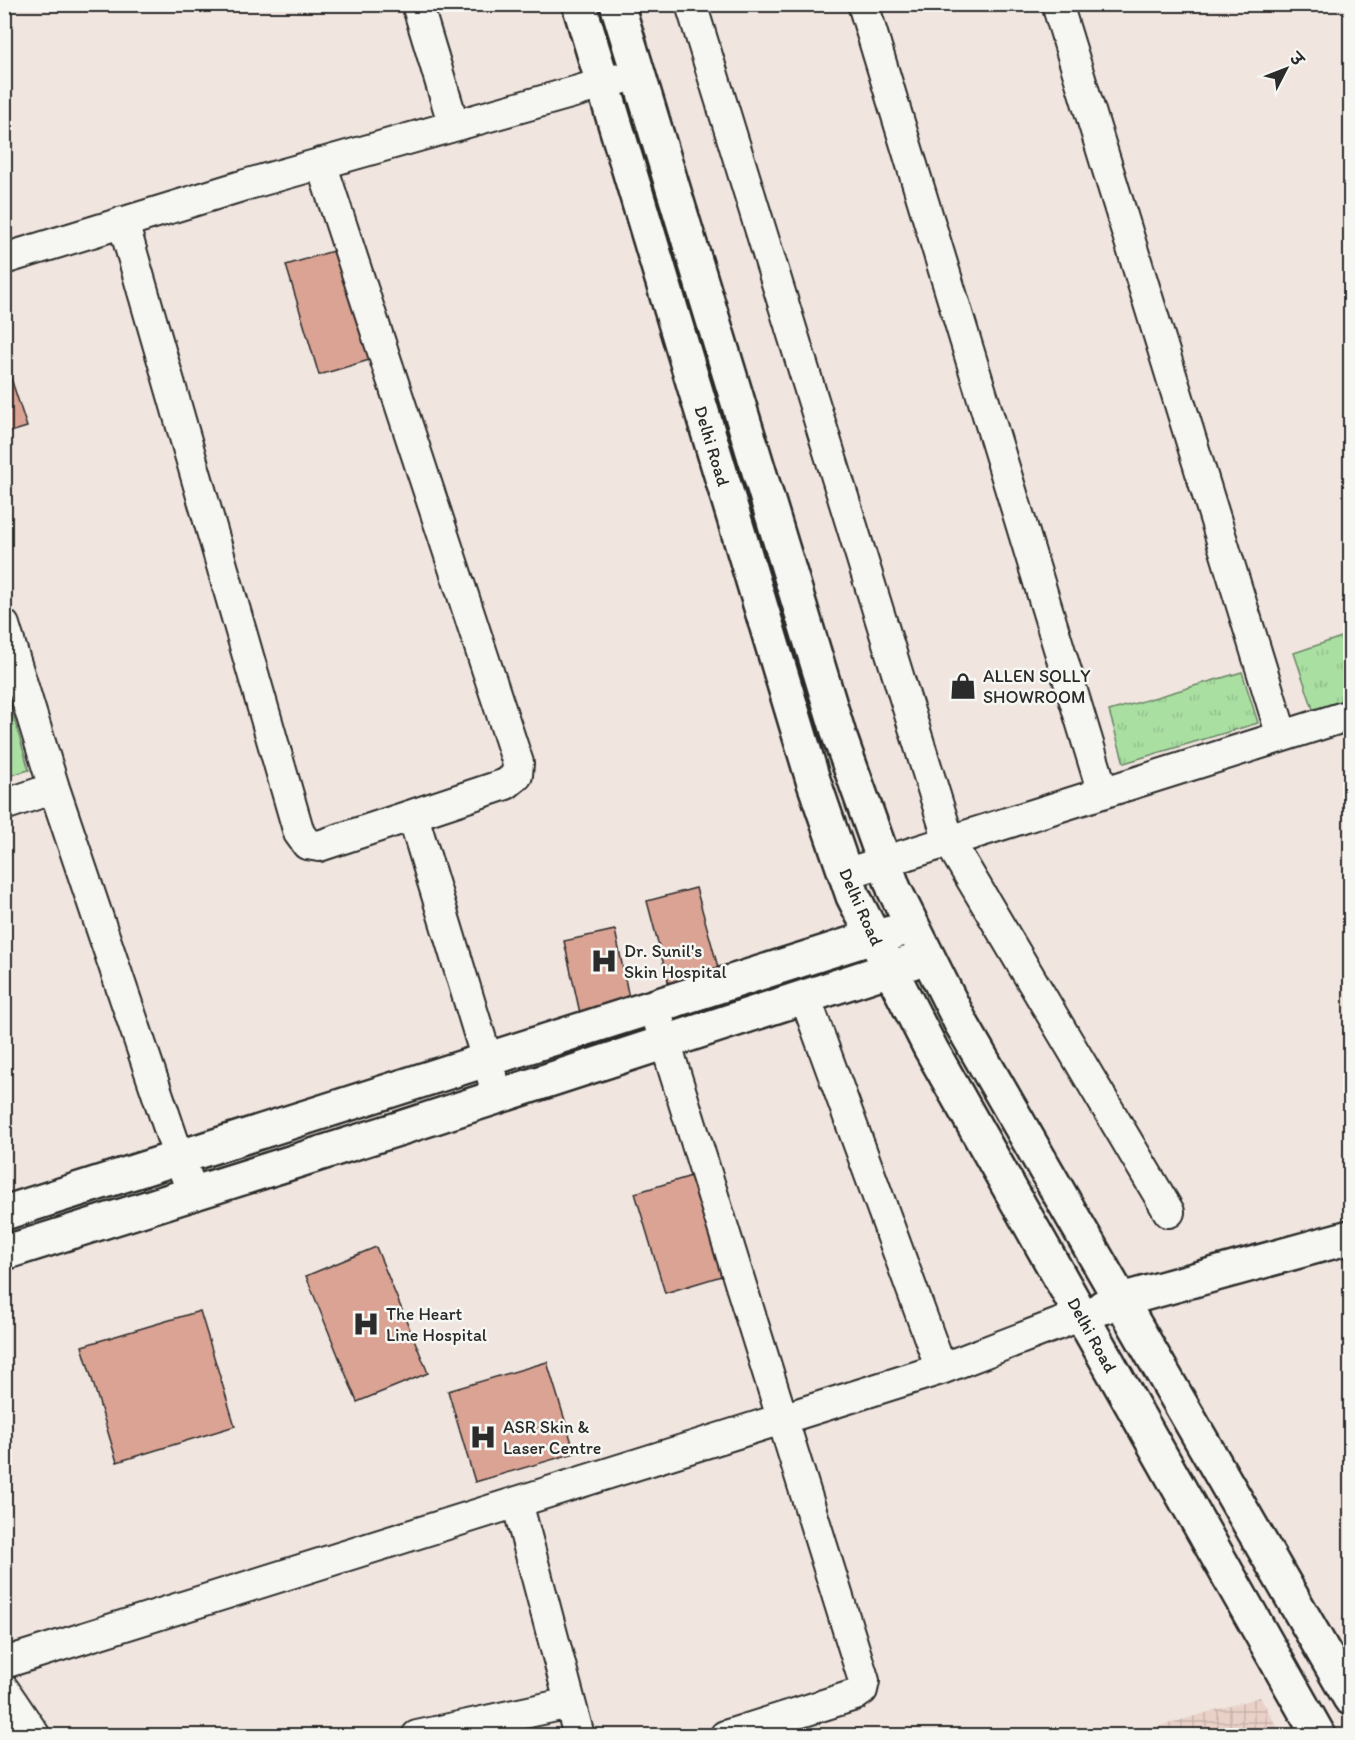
<svg xmlns="http://www.w3.org/2000/svg" width="1355" height="1740" viewBox="0 0 1355 1740" font-family="Itim,'Playpen Sans Deva',sans-serif">
<style>
.industrial{fill:url(#industrial-grid)}
.park{fill:url(#park-tufts);stroke:#6a8566;stroke-width:1.5}
.building{fill:#daa394;stroke:#2b2b2b;stroke-width:1.5}
.lines{fill:none;stroke-linecap:round;stroke-linejoin:round}
.minor-casing{stroke:#2b2b2b;stroke-width:34}
.major-casing{stroke:#2b2b2b;stroke-width:38}
.minor{stroke:#f6f6f2;stroke-width:30}
.major{stroke:#f6f6f2;stroke-width:33}
.labels{text-anchor:middle;stroke-width:5;stroke-linejoin:round;paint-order:stroke}
.street-label{font-size:18px;fill:#2b2b2b;stroke:#f6f6f2}
.poi-label{font-size:18px;fill:#2b2b2b;stroke:#f6f6f2;text-anchor:start}
</style>
<defs>
<pattern id="industrial-grid" width="8" height="8" patternUnits="userSpaceOnUse" patternTransform="scale(1.5)"><rect width="8" height="8" fill="#e9d1c8"/><path d="M0 4h8M4 0v8" fill="none" stroke="#c8b4ac"/></pattern>
<pattern id="park-tufts" width="24" height="20" patternUnits="userSpaceOnUse" patternTransform="scale(1.5)"><rect width="24" height="20" fill="#aadfa2"/><path d="M3 7l-1-3M5 7V3M7 7l1-3M15 17l-1-3M17 17v-4M19 17l1-3" fill="none" stroke="#92c08c"/></pattern>
</defs>
<rect width="100%" height="100%" fill="#f0e5df"/>
<filter id="ink" filterUnits="userSpaceOnUse"><feTurbulence type="fractalNoise" baseFrequency=".0167" numOctaves="2"/><feDisplacementMap in="SourceGraphic" scale="12" xChannelSelector="R" yChannelSelector="G"/><feConvolveMatrix kernelMatrix="1 2 1 2 8 2 1 2 1" color-interpolation-filters="sRGB"/></filter>
<g filter="url(#ink)">
<path class="industrial" d="M 1260,1697 L 1282,1735 L 1130,1735 Z"/>
<path class="park" d="M 1350,634 L 1350,700 L 1314,712 L 1294,653 Z
M 1242,672 L 1258,723 L 1124,763 L 1109,711 Z
M 4,684 L 29,770 L 5,777 L 4,777 Z"/>
<path class="building" d="M 343,248 L 376,358 L 319,375 L 286,265 Z
M 4,357 L 27,427 L 4,434 Z
M 696,888 L 721,978 L 671,992 L 647,901 Z
M 615,930 L 630,1003 L 580,1013 L 564,941 Z
M 698,1174 L 728,1274 L 665,1293 L 635,1193 Z
M 376,1247 L 428,1373 L 357,1402 L 306,1276 Z
M 200,1311 L 235,1426 L 117,1462 L 82,1346 Z
M 547,1362 L 575,1453 L 475,1482 L 448,1391 Z"/>
<g class="lines">
<defs>
<path id="minor" d="M 417,4 L 454,126
M 691,4 L 949,841 L 1169,1212
M 863,4 L 1103,793
M 1057,4 L 1282,736
M 123,222 L 299,833 L 307,844 L 319,846 L 506,784 L 517,775 L 518,763 L 321,163
M 4,259 L 245,185 L 638,74
M 4,625 L 54,788 L 175,1146 L 193,1194
M 4,805 L 54,788
M 413,816 L 498,1096
M 845,874 L 1350,715
M 805,997 L 941,1369
M 654,1006 L 864,1681 L 862,1690 L 855,1695 L 725,1736
M 517,1502 L 579,1736
M 4,1663 L 941,1369 L 1082,1315
M 4,1690 L 35,1736
M 417,1736 L 570,1703"/>
<path id="major" d="M 579,4 L 813,780 L 853,896 L 931,1049 L 1319,1736
M 617,4 L 840,738 L 894,889 L 961,1023 L 1350,1698
M 4,1213 C 295,1123 584,1029 873,937 L 895,932
M 4,1253 L 401,1128 L 912,962
M 1103,1307 L 1121,1300 L 1350,1237"/>
</defs>
<use href="#minor" class="minor-casing"/>
<use href="#major" class="major-casing"/>
<use href="#minor" class="minor"/>
<use href="#major" class="major"/>
</g>
</g>
<defs>
<symbol id="shop-bare" viewBox="-9 -9 18 18"><path d="M-5-2.5h2.3a2.7 3.5 0 0 1 5.4 0H5L5.5 6h-11ZM-1.5-2.5h3a1.5 2.3 0 0 0-3 0Z" fill="#2b2b2b" stroke="#f6f6f2" stroke-width="2.5" paint-order="stroke"/></symbol>
<symbol id="hospital-bare" viewBox="-9 -9 18 18"><path d="M-5-5h3v3.5h4V-5h3V5h-3V1.5h-4V5h-3Z" fill="#2b2b2b" stroke="#f6f6f2" stroke-width="2.5" paint-order="stroke"/></symbol>
</defs>
<g fill-rule="evenodd">
<use href="#shop-bare" x="944" y="667" width="38" height="38"/>
<use href="#hospital-bare" x="585" y="942" width="38" height="38"/>
<use href="#hospital-bare" x="347" y="1305" width="38" height="38"/>
<use href="#hospital-bare" x="464" y="1418" width="38" height="38"/>
</g>
<g class="labels">
<g class="street-label">
<text transform="translate(712 446) rotate(73)" y="6">Delhi Road</text>
<text transform="translate(861 907) rotate(66)" y="6">Delhi Road</text>
<text transform="translate(1092 1335) rotate(61)" y="6">Delhi Road</text>
</g>
<g class="poi-label">
<text x="983" y="682">ALLEN SOLLY<tspan x="983" dy="21">SHOWROOM</tspan></text>
<text x="624" y="957">Dr. Sunil's<tspan x="624" dy="21">Skin Hospital</tspan></text>
<text x="386" y="1320">The Heart<tspan x="386" dy="21">Line Hospital</tspan></text>
<text x="503" y="1433">ASR Skin &amp;<tspan x="503" dy="21">Laser Centre</tspan></text>
</g>
</g>
<rect width="1355" height="1740" fill="none" stroke="#f6f6f2" stroke-width="24"/>
<rect x="12" y="12" width="1331" height="1716" fill="none" stroke="#2b2b2b" stroke-width="2" filter="url(#ink)"/>
<g transform="translate(1286 69) rotate(48)" stroke="#f6f6f2" stroke-width="4.5" paint-order="stroke">
<path d="M0-4.5L10 22L0 15L-10 22Z" fill="#2b2b2b"/>
<text y="-9" font-size="16" font-weight="bold" text-anchor="middle" fill="#2b2b2b">उ</text>
</g>
</svg>
